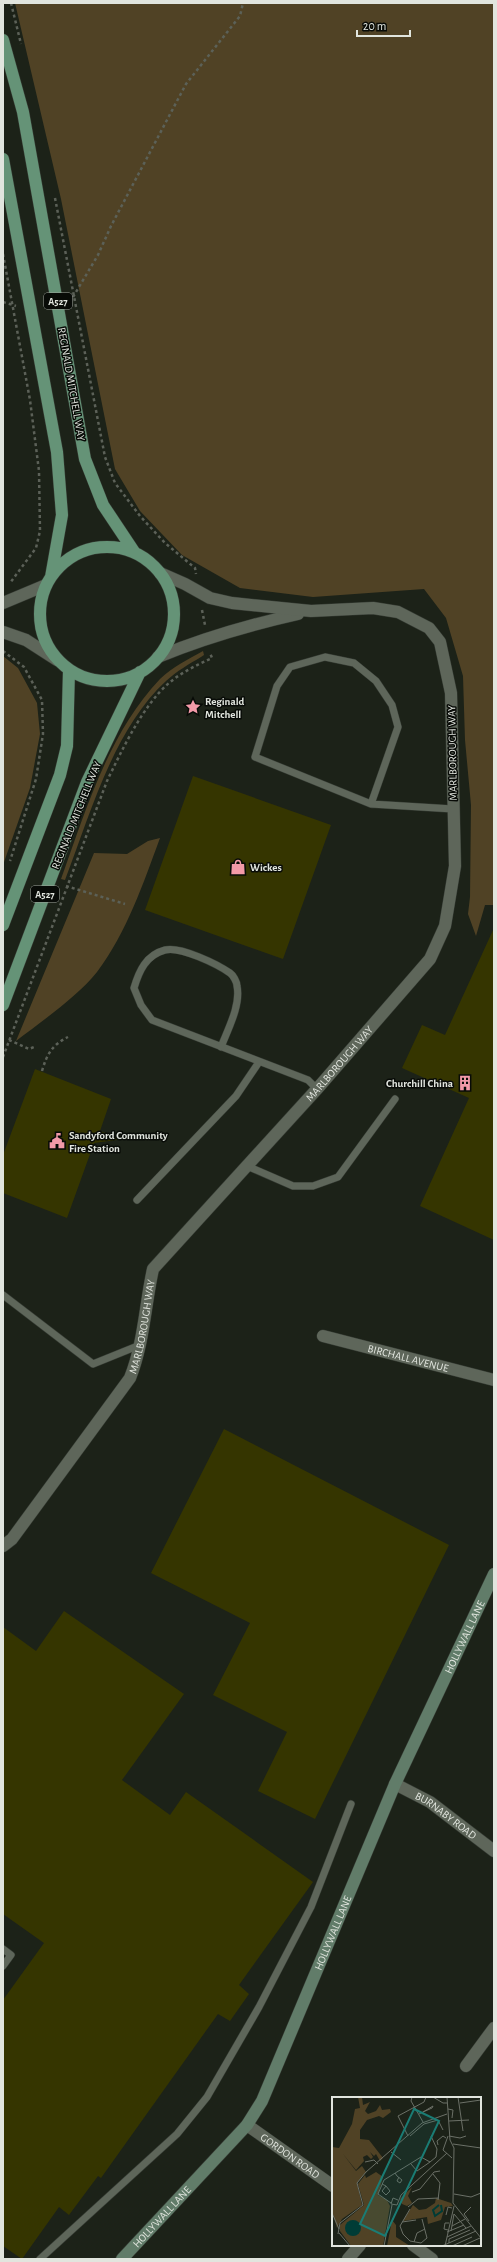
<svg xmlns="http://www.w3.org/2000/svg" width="497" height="2262" viewBox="0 0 497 2262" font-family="'Alegreya Sans',sans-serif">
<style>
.green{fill:#504225}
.building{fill:#353500}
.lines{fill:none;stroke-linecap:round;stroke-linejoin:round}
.lane-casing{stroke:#363c34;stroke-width:8}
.street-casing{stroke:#363c34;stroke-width:13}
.secondary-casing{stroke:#363c34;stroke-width:13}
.primary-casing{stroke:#363c34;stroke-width:13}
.path{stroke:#5c6158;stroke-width:2.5;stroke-dasharray:3 3;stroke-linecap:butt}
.lane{stroke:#5e665a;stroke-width:7}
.street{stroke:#5e665a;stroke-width:12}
.secondary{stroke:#617c69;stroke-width:12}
.primary{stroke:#659377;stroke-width:12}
.labels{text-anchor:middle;stroke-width:3;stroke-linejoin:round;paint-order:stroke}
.shield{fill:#080b07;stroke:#a0a49e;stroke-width:1}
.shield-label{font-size:10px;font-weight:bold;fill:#e1e5de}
.street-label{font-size:11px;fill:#e1e5de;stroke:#080b07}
.poi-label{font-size:11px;font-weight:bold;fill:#e1e5de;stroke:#080b07;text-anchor:start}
.inset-river{fill:none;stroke:#003c36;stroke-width:2}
.inset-road{fill:none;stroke:#6b7067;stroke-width:1}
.view{fill:#1a7c74;fill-opacity:0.15;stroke:#1a7c74;stroke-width:2}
.inset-edge{fill:none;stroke:#e1e5de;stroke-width:2}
</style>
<rect width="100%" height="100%" fill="#1c2218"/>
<path class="green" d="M 15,3 L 494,3 L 494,905 L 485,905 L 476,936 L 468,914 L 470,897 L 471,805 L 465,740 L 463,676 L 446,618 L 424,589 L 313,597 L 240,588 L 182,555 L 140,511 L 115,469 L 61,199 Z
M 203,651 L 204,655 L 201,657 C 189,664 177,671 166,681 C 113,730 90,815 65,880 L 61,879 C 86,810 108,734 160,679 C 172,667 189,659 203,651 Z
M 3,656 L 18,668 L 37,703 L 40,734 L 30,788 L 3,865 Z
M 160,838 C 143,884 127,932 97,972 C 77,997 42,1021 16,1041 L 94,853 L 127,854 L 148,841 Z"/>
<path class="building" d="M 193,776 L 331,825 L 283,959 L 145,910 Z
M 494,928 L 494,1240 L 420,1206 L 469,1098 L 402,1068 L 422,1025 L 445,1035 Z
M 35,1069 L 111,1099 L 100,1131 L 124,1139 L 94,1143 L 67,1218 L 3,1193 L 3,1155 Z
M 224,1429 L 449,1545 L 315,1819 L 258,1791 L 287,1732 L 213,1695 L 250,1623 L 151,1573 Z
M 64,1611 L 184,1694 L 122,1780 L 170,1815 L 186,1792 L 313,1882 L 239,1985 L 249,1994 L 230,2021 L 218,2014 L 101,2178 L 98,2176 L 69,2215 L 59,2207 L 22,2259 L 3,2246 L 3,2000 L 44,1943 L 3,1914 L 3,1627 L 36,1651 Z"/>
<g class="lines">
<defs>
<path id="lane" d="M 371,804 L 255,757 L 277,686 L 290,667 L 325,657 L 354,663 L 376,681 L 392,705 L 398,727 L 371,804 L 453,809
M 221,1047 C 228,1029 241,1005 237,986 C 237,982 233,975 230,973 C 217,964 180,946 165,950 C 146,955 139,971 134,988 L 141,1005 L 152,1020 L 308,1080 L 317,1089
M 247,1166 L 293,1186 L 313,1186 L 338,1177 L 395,1099
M 137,1200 L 236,1096 L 259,1062
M 3,1295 L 93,1364 L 140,1345
M 3,1949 L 11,1955 L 3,1966
M 40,2259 L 177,2134 L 207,2097 L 259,2007 L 311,1907 L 351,1804"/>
<g id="street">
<path d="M 3,603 L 46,585"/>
<path d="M 3,632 L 26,640 L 57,660"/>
<path d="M 158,657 C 204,638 249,625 298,614"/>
<path id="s1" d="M 323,1336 L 494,1380"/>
<path id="s2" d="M 3,1546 L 12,1539 L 130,1378 C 144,1343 145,1305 153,1269 L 317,1089 L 430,959 L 445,926 L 455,866 L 451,693 L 440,642 L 429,628 L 398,612 L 373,608 L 311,611 L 232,603 L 210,598 L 185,584 L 160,573"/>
<path id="s3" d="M 395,1784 L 430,1802 L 494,1851"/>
<path d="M 466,2066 L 494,2028"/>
<path id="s4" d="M 247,2125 L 333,2186"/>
<path d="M 413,2245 L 432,2259"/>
<path d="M 348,2259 L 360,2245"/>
</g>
<g id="secondary">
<path id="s5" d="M 122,2259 L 247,2125 L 262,2101 L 395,1784 L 494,1574"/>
</g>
<path id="primary" d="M 3,40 L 23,112 L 85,459 L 103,505 L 135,553
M 3,159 L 57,452 L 62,515 L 51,577
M40 614a67 67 0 1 1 134 0a67 67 0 1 1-134 0Z
M 3,925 L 60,775 L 67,746 L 69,670
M 3,1005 L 87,782 L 140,672"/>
</defs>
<use href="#lane" class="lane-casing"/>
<use href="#street" class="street-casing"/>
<use href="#secondary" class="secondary-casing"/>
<use href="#primary" class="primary-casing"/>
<path class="path" d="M 11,3 L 21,44
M 55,198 L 105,457 L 115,483 L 140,516 L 165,543 L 195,568 L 196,574
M 3,254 L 30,400 L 39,471 L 40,531 L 36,548 L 10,583
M 73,297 L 98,255 L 111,226 L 186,84 L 240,16 L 243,3
M 3,302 L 16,306
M 202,610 L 205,625
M 3,651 L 24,667 L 42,700 L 43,734 L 36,779 L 10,861
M 66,886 L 125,904
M 9,1040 L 29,1049 L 34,1047
M 3,1057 L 107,781 C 122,750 143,705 169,683 C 182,672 197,665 212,658 L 210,653
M 42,1071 C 47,1054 52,1045 68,1037"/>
<use href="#lane" class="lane"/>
<use href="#street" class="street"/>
<use href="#secondary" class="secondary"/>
<use href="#primary" class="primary"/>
</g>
<defs>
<symbol id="sight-bare" viewBox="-9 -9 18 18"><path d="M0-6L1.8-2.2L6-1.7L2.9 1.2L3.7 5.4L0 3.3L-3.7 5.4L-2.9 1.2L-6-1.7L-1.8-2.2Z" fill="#f39aa8" stroke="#080b07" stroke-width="2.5" paint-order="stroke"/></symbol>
<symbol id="shop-bare" viewBox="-9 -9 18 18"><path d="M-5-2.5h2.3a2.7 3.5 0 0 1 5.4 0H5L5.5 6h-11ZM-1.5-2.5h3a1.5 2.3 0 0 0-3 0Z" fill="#f39aa8" stroke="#080b07" stroke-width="2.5" paint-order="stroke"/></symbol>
<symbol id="building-bare" viewBox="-9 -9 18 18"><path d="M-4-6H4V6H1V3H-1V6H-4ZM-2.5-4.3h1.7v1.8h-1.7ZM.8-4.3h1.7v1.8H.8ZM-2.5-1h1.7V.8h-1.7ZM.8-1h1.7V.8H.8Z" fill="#f39aa8" stroke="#080b07" stroke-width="2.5" paint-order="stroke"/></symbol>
<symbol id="civic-bare" viewBox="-9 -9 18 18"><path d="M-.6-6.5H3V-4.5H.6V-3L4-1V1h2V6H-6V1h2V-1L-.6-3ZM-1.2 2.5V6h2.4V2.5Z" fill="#f39aa8" stroke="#080b07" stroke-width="2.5" paint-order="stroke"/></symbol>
</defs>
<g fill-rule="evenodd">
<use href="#sight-bare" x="182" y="696" width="22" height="22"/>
<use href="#shop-bare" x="227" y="856" width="22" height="22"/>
<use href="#building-bare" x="454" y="1072" width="22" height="22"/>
<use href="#civic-bare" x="46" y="1130" width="22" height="22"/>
</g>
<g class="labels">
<g class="shield">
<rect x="44" y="293" width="28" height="16" rx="3"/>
<rect x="31" y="886" width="28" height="16" rx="3"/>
</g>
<g class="shield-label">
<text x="58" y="305">A527</text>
<text x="45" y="898">A527</text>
</g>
<g class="street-label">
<text transform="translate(72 384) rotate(80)" y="4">REGINALD MITCHELL WAY</text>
<text transform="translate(452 753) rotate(-91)" y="4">MARLBOROUGH WAY</text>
<text transform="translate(76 815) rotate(-68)" y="4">REGINALD MITCHELL WAY</text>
<text dy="4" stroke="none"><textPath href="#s2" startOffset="600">MARLBOROUGH WAY</textPath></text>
<text dy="4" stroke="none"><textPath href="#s2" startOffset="264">MARLBOROUGH WAY</textPath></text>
<text dy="4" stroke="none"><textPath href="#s1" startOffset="88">BIRCHALL AVENUE</textPath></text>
<text dy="4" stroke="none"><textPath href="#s5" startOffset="718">HOLLYWALL LANE</textPath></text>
<text dy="4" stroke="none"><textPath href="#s3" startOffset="60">BURNABY ROAD</textPath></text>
<text dy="4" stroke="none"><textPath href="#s5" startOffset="394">HOLLYWALL LANE</textPath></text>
<text dy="4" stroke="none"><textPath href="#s4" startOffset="53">GORDON ROAD</textPath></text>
<text dy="4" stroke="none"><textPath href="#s5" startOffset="58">HOLLYWALL LANE</textPath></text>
</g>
<g class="poi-label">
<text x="205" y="705">Reginald<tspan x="205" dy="13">Mitchell</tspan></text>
<text x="250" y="871">Wickes</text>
<text x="453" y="1087" text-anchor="end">Churchill China</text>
<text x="69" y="1139">Sandyford Community<tspan x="69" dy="13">Fire Station</tspan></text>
</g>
</g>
<g transform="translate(332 2097)">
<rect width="149" height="149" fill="#1c2218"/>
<path d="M 26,0 L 30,0 L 31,8 L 38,5 L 33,14 L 36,17 L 44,14 L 48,8 L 50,13 L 58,12 L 59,15 L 51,21 L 47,19 L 35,23 L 28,33 L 28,42 L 37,43 L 51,61 L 48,64 L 44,57 L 42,59 L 38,55 L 41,60 L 39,62 L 35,58 L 31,60 L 32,64 L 24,73 L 11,57 L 24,74 L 30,69 L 34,75 L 25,86 L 30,108 L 10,122 L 5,131 L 0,114 L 0,50 L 7,51 L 20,27 L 23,12 L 28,11 ZM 44,75 L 51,80 L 46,98 L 55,103 L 58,109 L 51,149 L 19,149 L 8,134 L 8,128 L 32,108 L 26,87 L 33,78 L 34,81 ZM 80,90 L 76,99 L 80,106 L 75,109 L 70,107 L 68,102 ZM 104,101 L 119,106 L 121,109 L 113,110 L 109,123 L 96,127 L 95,120 L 71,124 L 81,108 L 87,113 L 94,112 L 103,106 ZM 60,123 L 64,128 L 64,140 L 78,149 L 55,149 Z" fill="#504225"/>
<path d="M13 131a8 8 0 1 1 16 0a8 8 0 1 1-16 0Z" fill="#003c36"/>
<path class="inset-river" d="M 107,108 L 101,113 L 103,119 L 110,114 L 109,108"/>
<path class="inset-road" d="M 80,0 L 79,4 L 91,25M 101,0 L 111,6 L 115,6M 115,0 L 118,43 L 122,51 L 121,106 L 149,141M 126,0 L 131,34M 128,6 L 149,3M 116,12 L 121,13 L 120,21M 87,17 L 91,15 L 100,11 L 101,9 L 91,15M 117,24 L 137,23M 76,39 L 66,19 L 92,5 L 94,0M 78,39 L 92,27 L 106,23 L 111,33M 116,39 L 111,53 L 120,61M 117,39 L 128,41 L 134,39M 121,47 L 149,51M 106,48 L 105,44 L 111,39 L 114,41M 59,55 L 69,63M 33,65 L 42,63 L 46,67M 79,67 L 85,74 L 98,65M 63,76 L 65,79 L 70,83 L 68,86 L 65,84 L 67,80M 101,77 L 108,86 L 106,103M 50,87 L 54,89 L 50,94 L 54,98 L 58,94 L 54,89M 80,95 L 88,92 L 102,75 L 108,74M 122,97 L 139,100 L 149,96M 66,103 L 61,101 L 59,107 L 65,108 L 69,98 L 115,56M 59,106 L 46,97 L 52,83 L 89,60 L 98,65 L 104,60 L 105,52 L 99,39 L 101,38M 76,110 L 86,102 L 107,101M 78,112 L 68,129 L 71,137 L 78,144 L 89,146 L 95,141 L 90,122M 0,116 L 7,132M 114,118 L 116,110 L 120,111M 137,124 L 132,117 L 139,110M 70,125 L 84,123M 120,129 L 133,122M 116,133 L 112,132 L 113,126 L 117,126M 119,134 L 122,117 L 134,131M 115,135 L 132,128M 7,136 L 18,149M 6,137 L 8,126 L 31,108 L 25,86 L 34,75 L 90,26 L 115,17M 115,140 L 139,129M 82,145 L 85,136 L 93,132M 117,146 L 117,142 L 138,133M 52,149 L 60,108M 110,149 L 144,134M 113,149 L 122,109M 120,149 L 140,140M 130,149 L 148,141"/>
<path class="view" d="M 82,12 L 107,24 L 53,139 L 28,127 Z"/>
<rect width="149" height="149" class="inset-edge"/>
</g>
<rect width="497" height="2262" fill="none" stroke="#e1e5de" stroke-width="8"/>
<path d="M357 30v6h53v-6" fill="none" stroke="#e1e5de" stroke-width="2"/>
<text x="363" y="30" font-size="12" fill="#e1e5de" stroke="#080b07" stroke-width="3" paint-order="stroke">20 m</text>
</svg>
